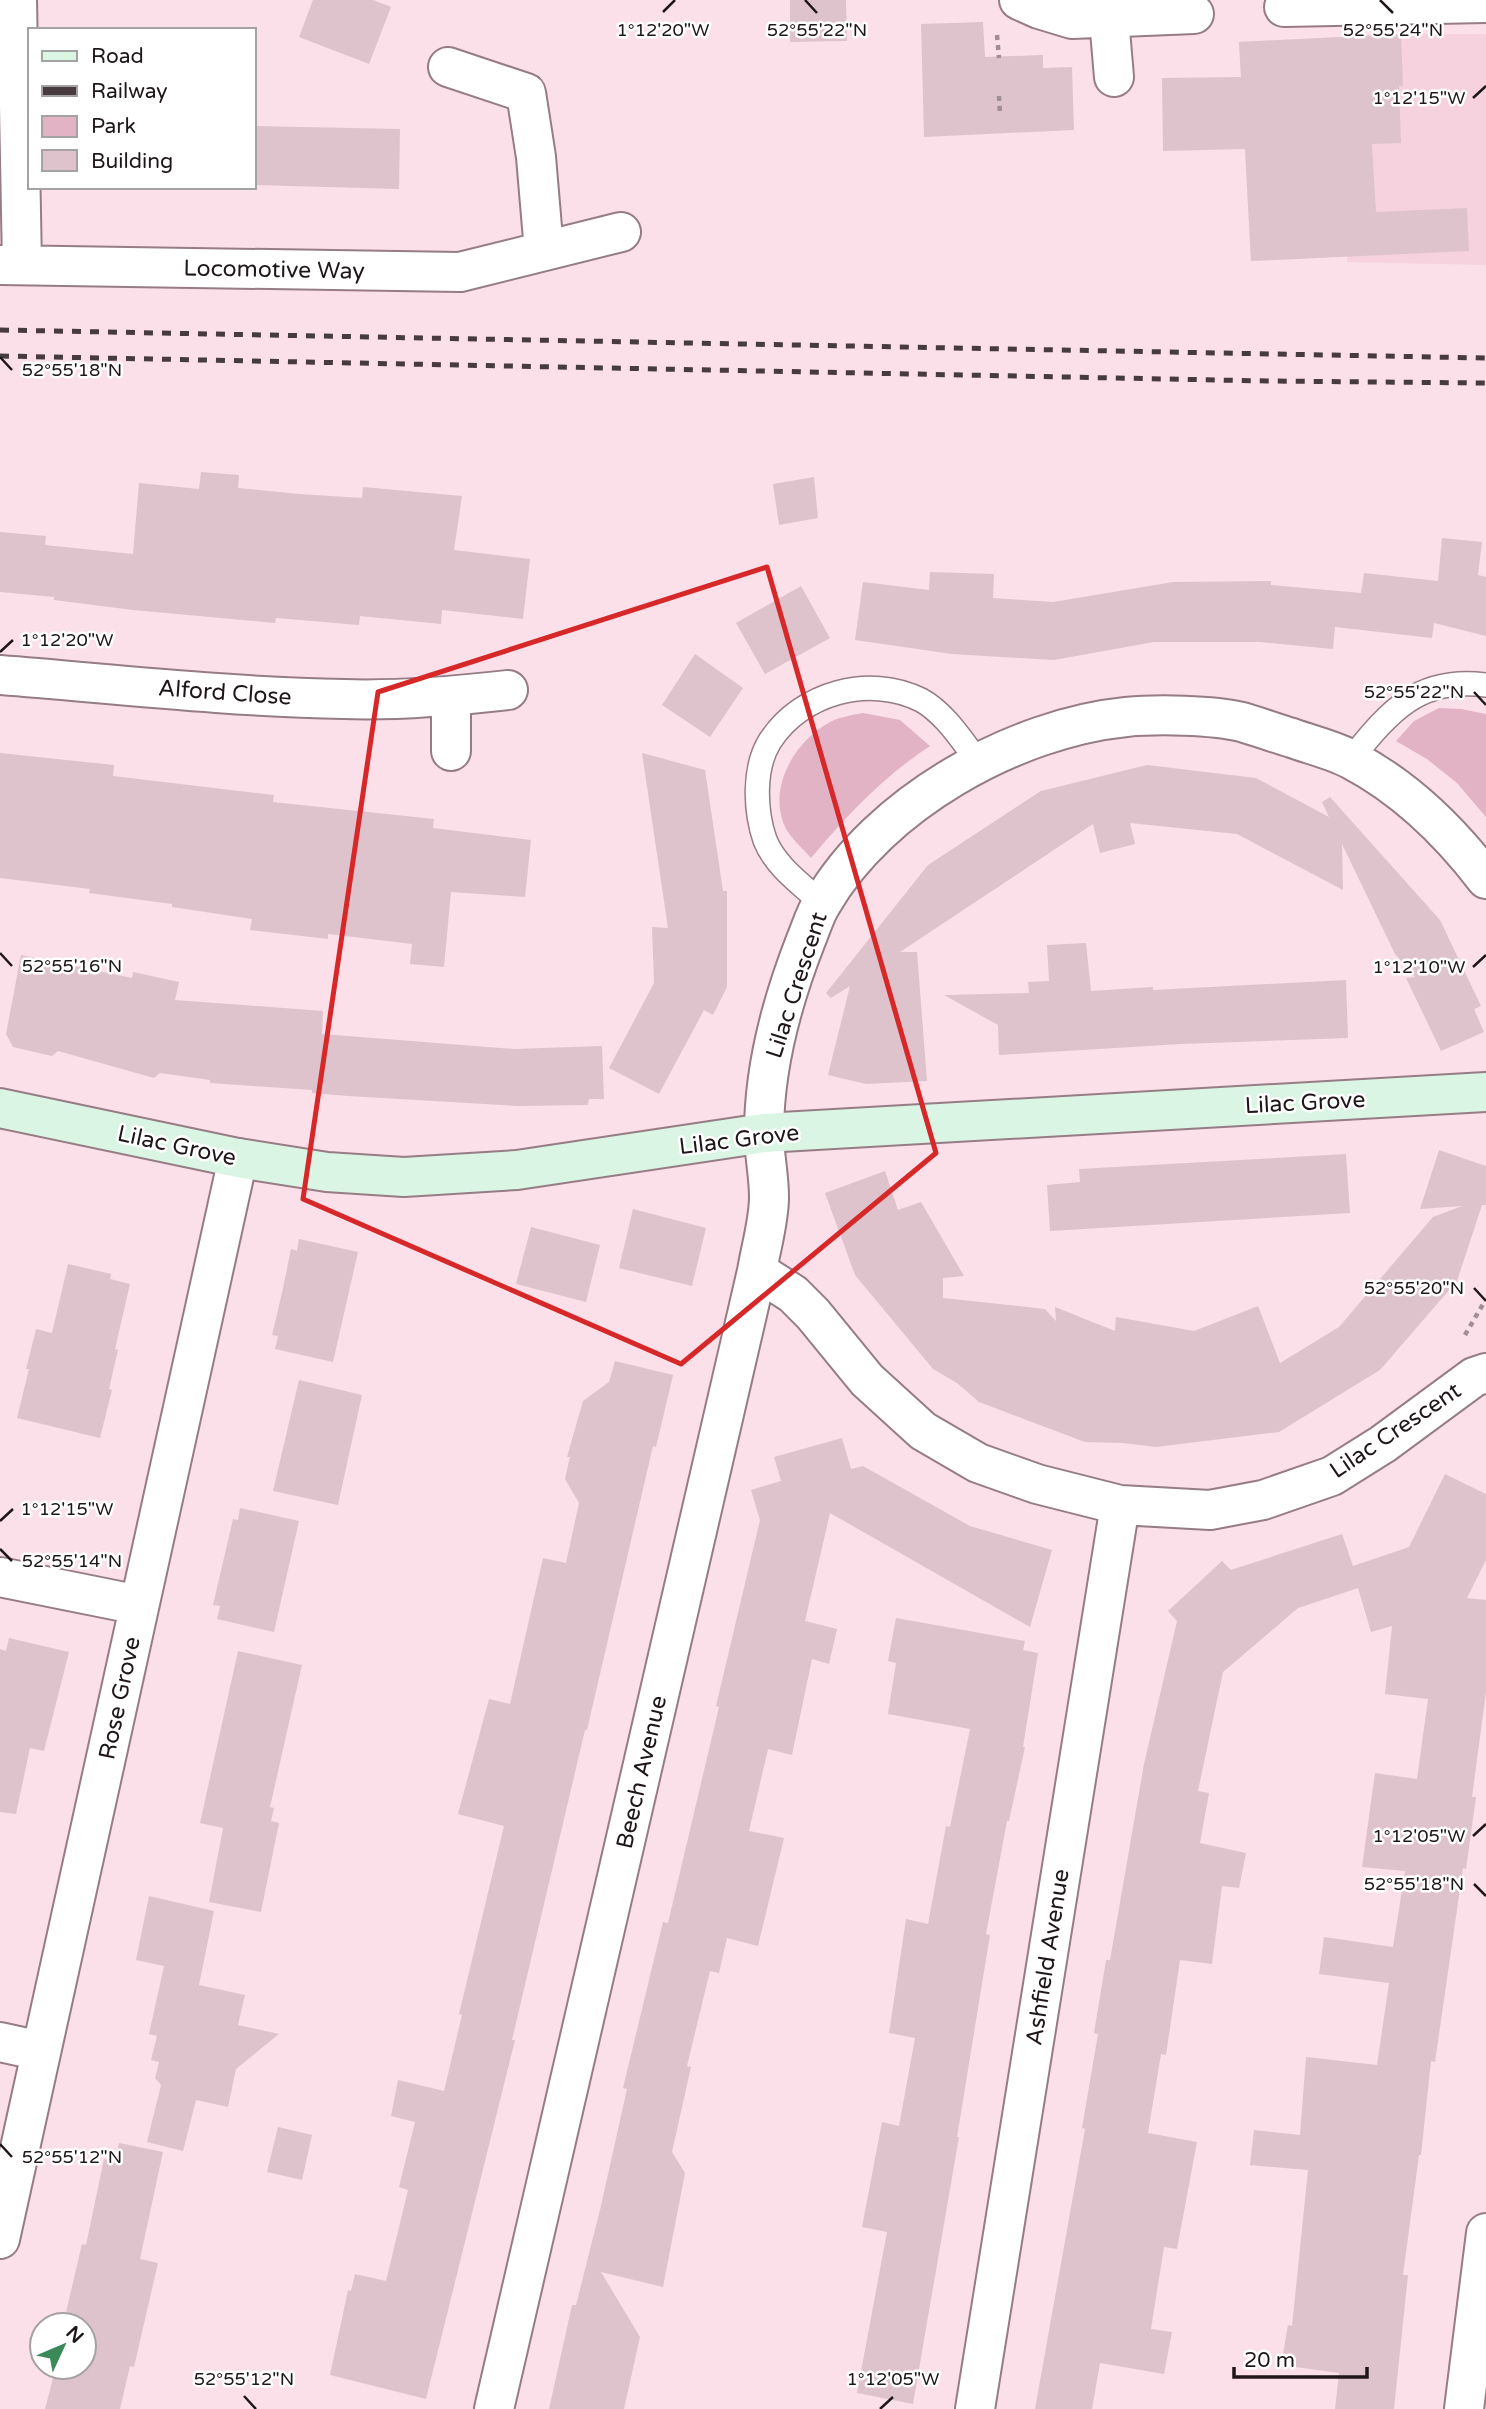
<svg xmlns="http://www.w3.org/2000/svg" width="1486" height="2409" viewBox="0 0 1486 2409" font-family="'Varela Round',sans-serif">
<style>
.built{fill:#f6d2de}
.green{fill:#e1b3c4}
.building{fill:#dec3cc}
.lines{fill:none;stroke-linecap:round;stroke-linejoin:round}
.lane-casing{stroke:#957c85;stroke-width:26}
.street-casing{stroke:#957c85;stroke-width:42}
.secondary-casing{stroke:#957c85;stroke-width:42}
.path{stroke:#a18d94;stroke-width:4.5;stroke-dasharray:5 5;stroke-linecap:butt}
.lane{stroke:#fff;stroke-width:23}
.street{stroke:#fff;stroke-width:38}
.secondary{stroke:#dbf5e4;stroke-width:38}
.rail{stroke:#483b3f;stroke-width:5;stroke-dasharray:9 9;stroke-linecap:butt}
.marked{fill:none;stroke:#d62828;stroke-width:5;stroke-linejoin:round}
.ticks{fill:none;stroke:#1f1619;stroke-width:2.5}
.labels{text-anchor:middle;stroke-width:5;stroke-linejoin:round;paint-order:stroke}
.street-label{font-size:23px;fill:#1f1619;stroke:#fff}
.ticks-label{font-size:18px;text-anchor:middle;fill:#1f1619;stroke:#fff;stroke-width:5;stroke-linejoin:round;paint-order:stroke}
</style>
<rect width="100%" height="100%" fill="#fbdfe9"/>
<path class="built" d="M 1401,34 L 1486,34 L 1486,265 L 1347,262 L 1347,256 L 1251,261 L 1239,42 Z"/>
<path class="green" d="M 1439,708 L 1461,709 L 1486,714 L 1486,817 L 1457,783 L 1427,759 L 1396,741 L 1414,721 Z
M 863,713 L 900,720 L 930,746 C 884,776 846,816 811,858 C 803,849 792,839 786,829 C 766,788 795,740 832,721 C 841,717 853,715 863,713 Z"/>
<path class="building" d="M 313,0 L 373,0 L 391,7 L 369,64 L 299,37 Z
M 790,0 L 846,0 L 847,41 L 790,42 Z
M 983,22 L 985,57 L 1043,55 L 1043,68 L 1072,67 L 1074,130 L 924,137 L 921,24 Z
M 1401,34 L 1403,86 L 1399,86 L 1401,143 L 1372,144 L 1376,212 L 1467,208 L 1469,251 L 1251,261 L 1245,149 L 1163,151 L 1162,78 L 1241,77 L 1239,42 Z
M 254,126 L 400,129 L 399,189 L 254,185 Z
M 201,472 L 239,475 L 238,488 L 299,494 L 362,498 L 363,487 L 462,496 L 454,550 L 530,559 L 523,619 L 442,610 L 441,624 L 360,616 L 359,625 L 276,618 L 275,623 L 133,610 L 54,600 L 54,597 L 0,592 L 0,532 L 46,536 L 45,545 L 133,554 L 139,483 L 199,489 Z
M 814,477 L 818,518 L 779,525 L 773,484 Z
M 1442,538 L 1482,542 L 1478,575 L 1486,577 L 1486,636 L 1434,623 L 1432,638 L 1335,627 L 1333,649 L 1260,642 L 1154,642 L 1054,660 L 952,654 L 855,640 L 863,582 L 929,590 L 930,572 L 994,574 L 993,598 L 1053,602 L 1173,582 L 1271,581 L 1271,585 L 1361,593 L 1364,573 L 1438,581 Z
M 801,586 L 830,638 L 765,674 L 736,623 Z
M 695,654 L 743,688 L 710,737 L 662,705 Z
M 0,753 L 114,765 L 113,776 L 274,795 L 273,802 L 434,819 L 433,828 L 531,840 L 525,897 L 451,892 L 444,967 L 410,964 L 412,944 L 328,934 L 328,939 L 250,930 L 252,919 L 172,907 L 172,904 L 89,893 L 90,889 L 0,878 Z
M 642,753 L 705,770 L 723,891 L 727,891 L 727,987 L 713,1015 L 704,1010 L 659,1094 L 609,1068 L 654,983 L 652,927 L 668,928 Z
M 1147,765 L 1256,778 L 1329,817 L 1322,802 L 1330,797 L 1440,920 L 1481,1006 L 1474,1009 L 1484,1032 L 1441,1051 L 1406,978 L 1415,977 L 1395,954 L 1342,844 L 1343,890 L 1237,834 L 1130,823 L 1135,844 L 1100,853 L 1093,824 L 900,952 L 917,952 L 927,1081 L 866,1084 L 828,1075 L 850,986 L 831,998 L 826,993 L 928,865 L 1041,791 Z
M 1086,943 L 1091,991 L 1153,987 L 1153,990 L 1346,980 L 1348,1038 L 1181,1044 L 999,1055 L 998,1025 L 944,995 L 1029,993 L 1028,982 L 1049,981 L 1047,945 Z
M 21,955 L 132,978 L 133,972 L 179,982 L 175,1000 L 323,1011 L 322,1034 L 514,1049 L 602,1046 L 604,1099 L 589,1099 L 588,1105 L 518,1106 L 348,1096 L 312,1093 L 312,1090 L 210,1083 L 210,1080 L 160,1073 L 154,1078 L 58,1051 L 52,1056 L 13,1047 L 6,1034 Z
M 1439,1150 L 1486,1166 L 1486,1205 L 1482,1205 L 1457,1281 L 1380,1370 L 1279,1432 L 1156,1447 L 1123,1443 L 1085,1442 L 979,1402 L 957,1383 L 933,1369 L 855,1275 L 825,1193 L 885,1171 L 898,1210 L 921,1202 L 964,1276 L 943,1278 L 943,1298 L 1045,1309 L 1056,1321 L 1055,1307 L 1115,1331 L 1116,1317 L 1194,1331 L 1258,1306 L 1280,1363 L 1339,1327 L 1433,1217 L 1462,1206 L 1420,1209 Z
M 1346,1154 L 1350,1213 L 1050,1231 L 1047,1185 L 1080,1182 L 1079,1169 Z
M 633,1209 L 706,1228 L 692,1286 L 619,1268 Z
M 531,1227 L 600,1245 L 586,1302 L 516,1284 Z
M 299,1239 L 358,1252 L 333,1362 L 275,1349 L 278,1336 L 272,1335 L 282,1293 L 291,1249 L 297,1251 Z
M 68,1264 L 111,1274 L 110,1279 L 130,1284 L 115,1349 L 118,1350 L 109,1389 L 112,1390 L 100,1438 L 17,1418 L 29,1369 L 26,1369 L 36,1329 L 52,1333 Z
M 615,1361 L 673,1375 L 656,1447 L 653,1446 L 587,1730 L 585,1730 L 512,2040 L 515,2040 L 426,2399 L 330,2375 L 348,2290 L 351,2291 L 355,2274 L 386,2281 L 408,2190 L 399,2187 L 415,2122 L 391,2116 L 398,2080 L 444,2091 L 462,2015 L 459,2014 L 504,1826 L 458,1814 L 489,1699 L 510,1704 L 543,1558 L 566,1563 L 579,1503 L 565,1479 L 570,1457 L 567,1457 L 583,1401 L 609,1382 Z
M 299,1380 L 362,1395 L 338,1505 L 273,1491 Z
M 842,1438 L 851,1469 L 863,1466 L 970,1526 L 1052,1550 L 1030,1627 L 830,1513 L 805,1621 L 837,1629 L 829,1664 L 812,1659 L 792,1755 L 768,1749 L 749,1831 L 784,1838 L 758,1946 L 727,1938 L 719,1973 L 710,1971 L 687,2066 L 691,2067 L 672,2152 L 685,2173 L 663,2287 L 601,2272 L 640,2337 L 624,2409 L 549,2409 L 572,2305 L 576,2305 L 600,2210 L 627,2089 L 623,2088 L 663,1922 L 668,1923 L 719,1707 L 716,1706 L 760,1520 L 751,1490 L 781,1481 L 774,1457 Z
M 1445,1474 L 1486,1494 L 1486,1560 L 1467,1598 L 1486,1600 L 1486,1692 L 1472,1797 L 1476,1797 L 1466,1869 L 1463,1868 L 1435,2062 L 1431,2061 L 1421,2155 L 1419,2155 L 1403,2275 L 1408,2275 L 1394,2409 L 1335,2409 L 1339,2373 L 1281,2365 L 1288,2325 L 1292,2326 L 1308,2170 L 1250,2165 L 1254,2130 L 1300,2135 L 1306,2057 L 1377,2065 L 1389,1983 L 1319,1974 L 1324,1937 L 1393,1947 L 1405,1871 L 1362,1867 L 1375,1773 L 1417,1779 L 1428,1699 L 1385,1694 L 1392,1626 L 1371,1632 L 1358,1588 L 1298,1608 L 1223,1672 L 1198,1791 L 1209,1793 L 1200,1843 L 1246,1853 L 1239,1888 L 1222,1886 L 1212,1964 L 1180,1960 L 1166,2055 L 1161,2054 L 1148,2133 L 1197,2142 L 1177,2249 L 1164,2247 L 1151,2329 L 1172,2332 L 1164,2374 L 1100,2363 L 1092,2409 L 1035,2409 L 1085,2129 L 1082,2128 L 1098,2034 L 1094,2033 L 1106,1960 L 1110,1960 L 1144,1764 L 1177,1621 L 1168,1611 L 1222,1561 L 1231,1570 L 1342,1534 L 1353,1566 L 1409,1547 Z
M 240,1508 L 299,1521 L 274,1632 L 217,1619 L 220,1606 L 213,1605 L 233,1519 L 238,1520 Z
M 896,1618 L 1025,1641 L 1023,1650 L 1038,1653 L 1023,1747 L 1025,1747 L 1009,1821 L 1007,1821 L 986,1934 L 990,1935 L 957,2137 L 959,2137 L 913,2404 L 857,2393 L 887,2232 L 862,2227 L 882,2122 L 899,2126 L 915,2038 L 889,2033 L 906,1919 L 928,1924 L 946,1826 L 950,1827 L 970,1729 L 888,1714 L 896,1663 L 888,1661 Z
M 9,1638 L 69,1652 L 44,1751 L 30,1748 L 16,1814 L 0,1812 L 0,1649 L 6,1651 Z
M 238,1651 L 302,1665 L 270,1807 L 274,1808 L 271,1821 L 279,1823 L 261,1912 L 209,1902 L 223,1828 L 200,1823 Z
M 149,1896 L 214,1911 L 199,1985 L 245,1995 L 238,2025 L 279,2034 L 236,2069 L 228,2107 L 196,2100 L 183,2151 L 147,2142 L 161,2085 L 155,2078 L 159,2062 L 151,2060 L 157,2036 L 149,2034 L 164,1966 L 136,1960 Z
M 278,2127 L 312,2135 L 302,2180 L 267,2172 Z
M 119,2143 L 163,2152 L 140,2259 L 158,2263 L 134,2367 L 130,2366 L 120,2409 L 45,2409 L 56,2367 L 84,2367 L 84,2325 L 63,2325 L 82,2244 L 86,2245 L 104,2159 L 115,2161 Z"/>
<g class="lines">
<defs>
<path id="lane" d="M 1351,759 C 1390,711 1419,676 1486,685
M 822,903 C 802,885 775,866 765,840 C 755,811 753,768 770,741 C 801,693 869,674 921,700 C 945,713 963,742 979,763"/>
<path id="street" d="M 17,0 L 22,265
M 1019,0 L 1039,9 L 1072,19 L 1194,14
M 1284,7 L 1486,3
M 1109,19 L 1114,77
M 448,67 L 526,93 L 536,157 L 544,251
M 0,265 L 460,272 L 621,232
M 0,675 C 114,684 229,697 344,699 C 399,701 454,696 508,690
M 451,696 L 451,751
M 757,1271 L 793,1294 L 813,1314 L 867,1380 L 923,1431 L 978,1463 L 1037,1484 L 1120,1505 L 1210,1510 L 1263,1500 L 1332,1476 L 1383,1444 L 1474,1377 L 1486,1373
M 0,1577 L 139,1605
M 0,2042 L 41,2051
M 0,2239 L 238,1158
M 494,2409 L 757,1271 C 761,1247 769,1221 769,1197 C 769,1175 764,1154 764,1133 C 764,1067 782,1001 806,940 C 811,928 815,914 822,903 C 879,804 1014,728 1126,717 C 1157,714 1212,715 1242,722 C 1259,727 1275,733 1292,738 C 1311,745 1334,750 1352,760 C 1405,788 1450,832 1486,879
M 975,2409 L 1120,1505
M 1464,2409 L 1486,2233"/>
<path id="secondary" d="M 0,1108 L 238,1158 L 327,1172 L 404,1177 L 517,1170 L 764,1133 L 1486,1092"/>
</defs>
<use href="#lane" class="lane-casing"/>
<use href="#street" class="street-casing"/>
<use href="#secondary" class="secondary-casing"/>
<path class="path" d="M 997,35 L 999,58
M 999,96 L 1000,114
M 1465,1335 L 1486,1299"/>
<use href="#lane" class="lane"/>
<use href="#street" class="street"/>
<use href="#secondary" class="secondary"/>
<path class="rail" d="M 0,330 L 1486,358
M 0,356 L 1268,381 L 1486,383"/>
</g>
<path class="marked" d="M 767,567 L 936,1153 L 681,1364 L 303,1199 L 378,692 Z"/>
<path class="ticks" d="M 805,0 L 817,13M 1380,0 L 1393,13M 663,12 L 675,0M 1473,98 L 1486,86M 0,357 L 12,370M 0,652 L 13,640M 1474,692 L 1486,705M 0,953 L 12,966M 1473,967 L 1486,955M 1474,1288 L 1486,1301M 0,1521 L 13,1509M 0,1549 L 12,1561M 1473,1836 L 1486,1824M 1474,1884 L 1486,1896M 0,2144 L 12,2157M 244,2396 L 256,2409M 880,2409 L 893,2397"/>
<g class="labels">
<g class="street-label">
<text transform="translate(274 269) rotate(1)" y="8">Locomotive Way</text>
<text transform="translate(225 692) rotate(4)" y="8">Alford Close</text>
<text transform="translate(796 985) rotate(-72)" y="8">Lilac Crescent</text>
<text transform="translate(1305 1102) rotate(-3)" y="8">Lilac Grove</text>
<text transform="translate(739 1139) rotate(-7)" y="8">Lilac Grove</text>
<text transform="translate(177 1145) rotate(12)" y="8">Lilac Grove</text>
<text transform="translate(1395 1430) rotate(-34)" y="8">Lilac Crescent</text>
<text transform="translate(119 1698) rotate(-78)" y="8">Rose Grove</text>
<text transform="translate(641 1772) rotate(-77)" y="8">Beech Avenue</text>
<text transform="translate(1047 1957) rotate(-81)" y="8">Ashfield Avenue</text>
</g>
</g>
<g class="ticks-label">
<text x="663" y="36">1°12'20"W</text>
<text x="817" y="36">52°55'22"N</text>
<text x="1393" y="36">52°55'24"N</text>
<text x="1419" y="104">1°12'15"W</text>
<text x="72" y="376">52°55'18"N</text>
<text x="67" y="646">1°12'20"W</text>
<text x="1414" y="698">52°55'22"N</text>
<text x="72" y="972">52°55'16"N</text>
<text x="1419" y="973">1°12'10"W</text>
<text x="1414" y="1294">52°55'20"N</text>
<text x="67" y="1515">1°12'15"W</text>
<text x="72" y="1567">52°55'14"N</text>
<text x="1419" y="1842">1°12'05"W</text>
<text x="1414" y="1890">52°55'18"N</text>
<text x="72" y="2163">52°55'12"N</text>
<text x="244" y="2385">52°55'12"N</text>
<text x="893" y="2385">1°12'05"W</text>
</g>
<rect x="28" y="28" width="228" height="161" fill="#ffffff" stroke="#a5a2a3" stroke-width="2"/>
<rect x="42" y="51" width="35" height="10" fill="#dbf5e4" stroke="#a5a2a3" stroke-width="2"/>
<text x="91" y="63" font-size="21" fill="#1f1619">Road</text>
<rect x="42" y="86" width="35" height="10" fill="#483b3f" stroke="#a5a2a3" stroke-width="2"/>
<text x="91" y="98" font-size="21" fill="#1f1619">Railway</text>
<rect x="42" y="116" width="35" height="21" fill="#e1b3c4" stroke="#a5a2a3" stroke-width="2"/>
<text x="91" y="133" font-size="21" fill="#1f1619">Park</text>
<rect x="42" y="150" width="35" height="21" fill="#dec3cc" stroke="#a5a2a3" stroke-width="2"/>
<text x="91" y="168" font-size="21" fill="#1f1619">Building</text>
<g transform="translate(63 2346) rotate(46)"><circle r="33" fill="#ffffff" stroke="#a5a2a3" stroke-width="2"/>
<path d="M0-5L12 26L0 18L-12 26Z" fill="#398959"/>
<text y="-10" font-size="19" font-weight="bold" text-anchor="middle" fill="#1f1619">N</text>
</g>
<path d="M1234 2367v10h133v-10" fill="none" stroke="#1f1619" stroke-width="3.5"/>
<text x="1244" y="2367" font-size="21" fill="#1f1619" stroke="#ffffff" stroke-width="5" paint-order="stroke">20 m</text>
</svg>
